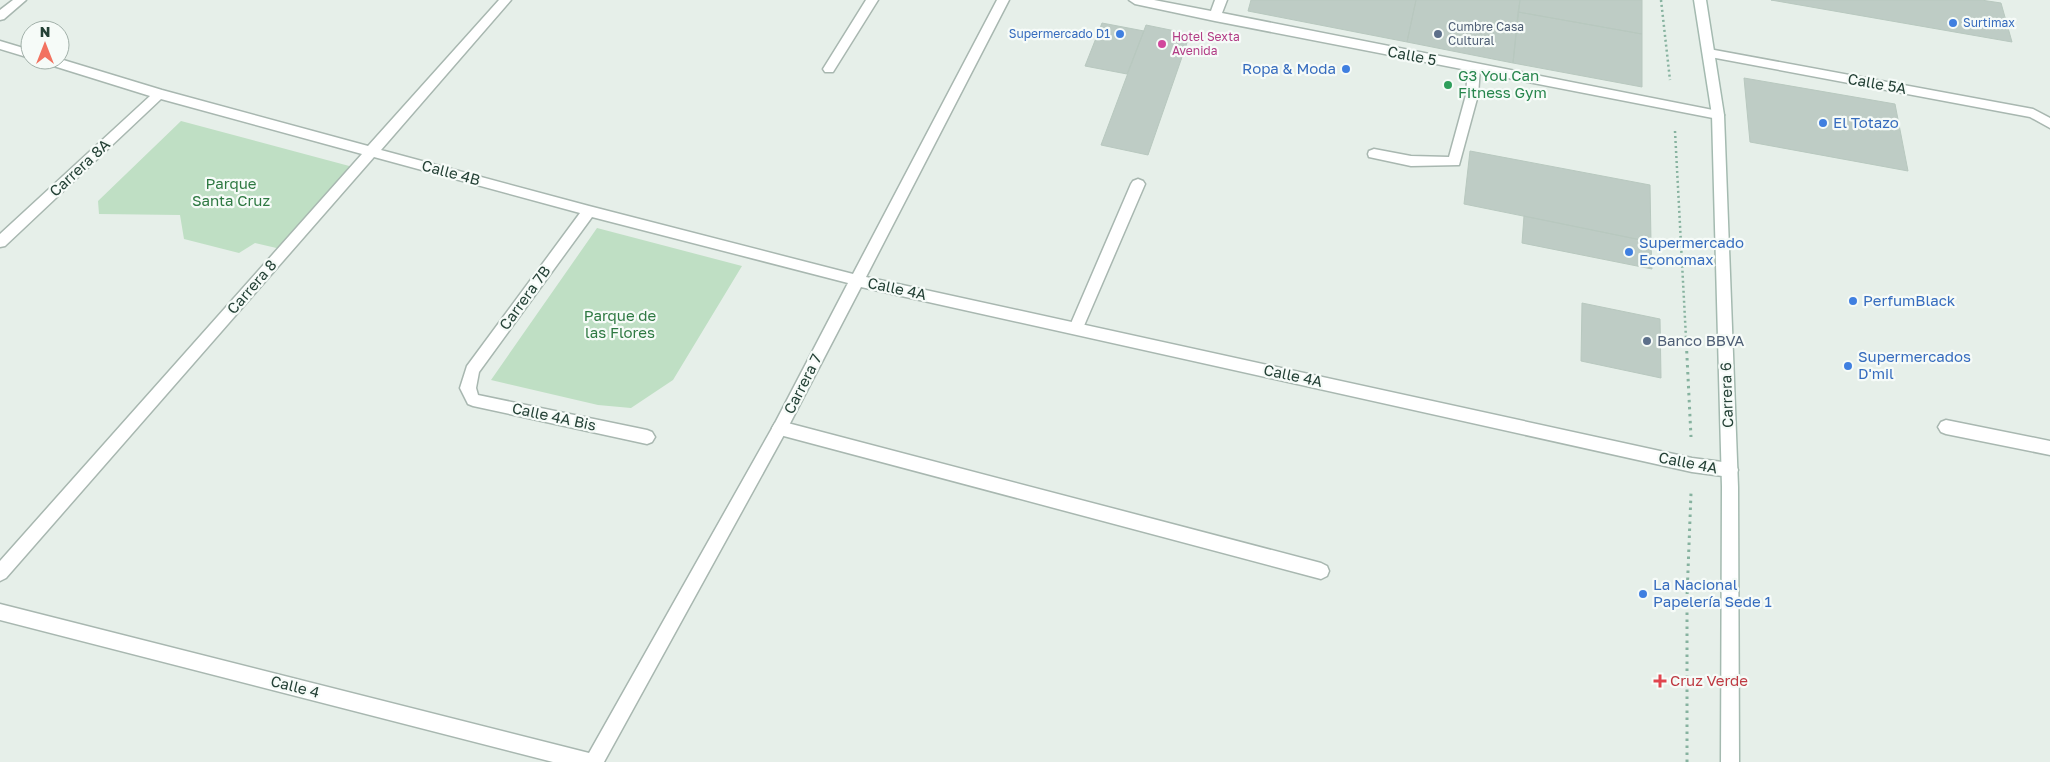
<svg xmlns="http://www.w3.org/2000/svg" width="2050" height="762" viewBox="0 0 2050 762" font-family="'Golos Text',sans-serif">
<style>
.green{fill:#bfdfc4}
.building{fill:#beccc5;stroke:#b8c8bf}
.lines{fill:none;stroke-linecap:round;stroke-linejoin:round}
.service-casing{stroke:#a8b7b0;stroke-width:3}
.minor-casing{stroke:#a8b7b0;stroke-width:3}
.secondary-casing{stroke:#a4bab0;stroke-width:3}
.path-far1{stroke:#86b29f;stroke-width:2.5;stroke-dasharray:2 3;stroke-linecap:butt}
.path{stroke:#86b29f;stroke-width:3;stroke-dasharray:2.5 4.5;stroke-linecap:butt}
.service{fill:#fff;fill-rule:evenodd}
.minor{fill:#fff;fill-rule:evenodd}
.secondary{fill:#fff;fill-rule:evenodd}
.shop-dot{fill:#3f7fe0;stroke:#f6fbf8;stroke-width:2}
.service-dot{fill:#5c6f8a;stroke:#f6fbf8;stroke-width:2}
.hotel-dot{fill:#d1479c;stroke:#f6fbf8;stroke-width:2}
.leisure-dot{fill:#2e9e5b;stroke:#f6fbf8;stroke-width:2}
.health-dot{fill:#e0444e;stroke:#f6fbf8;stroke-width:2}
.labels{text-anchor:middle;stroke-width:4.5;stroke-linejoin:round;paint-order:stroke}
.far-shop-label{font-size:12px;fill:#366cbe;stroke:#f6fbf8;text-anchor:start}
.far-service-label{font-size:12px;fill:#4e5e75;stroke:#f6fbf8;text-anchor:start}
.far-hotel-label{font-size:12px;fill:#b23c85;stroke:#f6fbf8;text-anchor:start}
.street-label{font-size:15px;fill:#244136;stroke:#f6fbf8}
.shop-label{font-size:15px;fill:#366cbe;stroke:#f6fbf8;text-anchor:start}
.leisure-label{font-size:15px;fill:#27864d;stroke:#f6fbf8;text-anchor:start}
.park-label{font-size:15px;fill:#2e7942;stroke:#f6fbf8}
.service-label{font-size:15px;fill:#4e5e75;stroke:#f6fbf8;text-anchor:start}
.health-label{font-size:15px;fill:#be3a42;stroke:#f6fbf8;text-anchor:start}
</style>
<rect width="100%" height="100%" fill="#e6efe9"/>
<path class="green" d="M 181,121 L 353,167 L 285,250 L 255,243 L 239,253 L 184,239 L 180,215 L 99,214 L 98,201 Z
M 597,228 L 742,266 L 673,380 L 631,408 L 598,405 L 491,380 Z"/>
<path class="building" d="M 1251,0 L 1416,0 L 1407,42 L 1248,11 Z
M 1416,0 L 1520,0 L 1513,63 L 1407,42 Z
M 1520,0 L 1642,0 L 1642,34 L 1518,12 Z
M 1771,0 L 1981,0 L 2001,3 L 2012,42 Z
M 1518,12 L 1642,34 L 1642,87 L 1513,63 Z
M 1102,23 L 1144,31 L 1127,74 L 1085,66 Z
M 1146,25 L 1190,34 L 1148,155 L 1101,145 Z
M 1744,78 L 1895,104 L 1908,171 L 1750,142 Z
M 1470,151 L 1650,185 L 1651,242 L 1464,204 Z
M 1524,216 L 1651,242 L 1652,269 L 1522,243 Z
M 1582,303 L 1660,319 L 1661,378 L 1581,361 Z"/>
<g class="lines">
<defs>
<path id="service" d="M 1474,64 L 1480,68 L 1478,95 L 1459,165 L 1411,166 L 1369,157 L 1368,154 L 1369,151 L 1374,149 L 1411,156 L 1449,157 L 1466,95 L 1468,68 Z
M 1138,179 L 1143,181 L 1145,184 L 1083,328 L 1081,332 L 1076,334 L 1071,332 L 1069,328 L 1131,184 L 1133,181 Z
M 1946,420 L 2050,441 L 2050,455 L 1946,434 L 1941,432 L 1938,427 L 1941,422 Z
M 780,421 L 1321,563 L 1327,566 L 1329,571 L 1327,576 L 1321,579 L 780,435 L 775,433 L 772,428 L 775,423 Z"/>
<path id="minor" d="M 13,0 L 26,0 L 4,19 L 0,20 L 0,10 Z
M 499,0 L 511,0 L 381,150 L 589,206 L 853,274 L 997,0 L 1009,0 L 866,277 L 1692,458 L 1730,463 L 1736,465 L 1738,470 L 1736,475 L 1730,477 L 1692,472 L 861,287 L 785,433 L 604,762 L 553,762 L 0,620 L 0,604 L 589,753 L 775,423 L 848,283 L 592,217 L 479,372 L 476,388 L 478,395 L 647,430 L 652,432 L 655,437 L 652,442 L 647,444 L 473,406 L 468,404 L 460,388 L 467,366 L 580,213 L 374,157 L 6,578 L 0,581 L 0,561 L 362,154 L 161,99 L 5,246 L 0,247 L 0,234 L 150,96 L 44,63 L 42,60 L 60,59 L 162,90 L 368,146 Z
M 866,0 L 878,0 L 833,72 L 825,72 L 823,69 Z
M 1129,0 L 1154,0 L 1211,11 L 1215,0 L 1227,0 L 1222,13 L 1718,111 L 1724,115 L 1718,119 L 1215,21 L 1135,4 Z
M 0,41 L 30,50 L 30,58 L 0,49 Z
M 1709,49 L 2033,109 L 2050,118 L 2050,128 L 2030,117 L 1705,56 L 1703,53 Z"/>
<path id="secondary" d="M 1694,0 L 1706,0 L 1724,115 L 1738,487 L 1739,762 L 1721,762 L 1722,487 L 1712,115 Z"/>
</defs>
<use href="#service" class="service-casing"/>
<use href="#minor" class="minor-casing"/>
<use href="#secondary" class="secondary-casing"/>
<path class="path-far1" d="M 1661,0 L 1670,80
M 1675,131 L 1686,338"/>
<path class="path" d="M 1686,337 L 1691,437
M 1687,762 L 1687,597 L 1691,493"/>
<use href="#service" class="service"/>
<use href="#minor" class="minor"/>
<use href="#secondary" class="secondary"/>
</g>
<g class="shop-dot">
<circle cx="1953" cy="23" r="5"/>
<circle cx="1120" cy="34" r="5"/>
<circle cx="1346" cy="69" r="5"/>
<circle cx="1823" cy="123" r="5"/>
<circle cx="1629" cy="252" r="5"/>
<circle cx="1853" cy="301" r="5"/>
<circle cx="1848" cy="366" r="5"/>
<circle cx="1643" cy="594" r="5"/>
</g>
<g class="service-dot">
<circle cx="1438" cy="34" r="5"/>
<circle cx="1647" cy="341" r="5"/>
</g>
<circle class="hotel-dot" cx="1162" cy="44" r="5"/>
<circle class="leisure-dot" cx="1448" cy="85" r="5"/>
<path class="health-dot" d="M1657.5 673.5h5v5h5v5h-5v5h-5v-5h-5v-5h5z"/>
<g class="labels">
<g class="far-shop-label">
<text x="1963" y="27">Surtimax</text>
<text x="1110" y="38" text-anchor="end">Supermercado D1</text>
</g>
<g class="far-service-label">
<text x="1448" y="31">Cumbre Casa<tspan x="1448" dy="14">Cultural</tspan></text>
</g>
<g class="far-hotel-label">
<text x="1172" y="41">Hotel Sexta<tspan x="1172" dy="14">Avenida</tspan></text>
</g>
<g class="street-label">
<text transform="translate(1412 56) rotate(11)" y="5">Calle 5</text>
<text transform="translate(1877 84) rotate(10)" y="5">Calle 5A</text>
<text transform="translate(80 168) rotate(-43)" y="5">Carrera 8A</text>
<text transform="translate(451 173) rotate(15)" y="5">Calle 4B</text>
<text transform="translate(252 287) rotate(-49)" y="5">Carrera 8</text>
<text transform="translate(897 289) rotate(12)" y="5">Calle 4A</text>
<text transform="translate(525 298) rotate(-54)" y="5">Carrera 7B</text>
<text transform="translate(1293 376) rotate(12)" y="5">Calle 4A</text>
<text transform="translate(803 384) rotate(-63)" y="5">Carrera 7</text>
<text transform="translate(1727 395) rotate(-92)" y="5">Carrera 6</text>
<text transform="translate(554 417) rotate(12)" y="5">Calle 4A Bis</text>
<text transform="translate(1688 463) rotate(11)" y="5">Calle 4A</text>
<text transform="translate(295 687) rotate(14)" y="5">Calle 4</text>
</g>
<g class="shop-label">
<text x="1336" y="74" text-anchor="end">Ropa &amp; Moda</text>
<text x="1833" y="128">El Totazo</text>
<text x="1639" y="248">Supermercado<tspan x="1639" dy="17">Economax</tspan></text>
<text x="1863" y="306">PerfumBlack</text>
<text x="1858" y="362">Supermercados<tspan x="1858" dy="17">D'mil</tspan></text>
<text x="1653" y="590">La Nacional<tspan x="1653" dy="17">Papelería Sede 1</tspan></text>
</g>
<g class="leisure-label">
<text x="1458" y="81">G3 You Can<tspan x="1458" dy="17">Fitness Gym</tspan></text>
</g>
<g class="park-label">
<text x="231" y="189">Parque<tspan x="231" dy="17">Santa Cruz</tspan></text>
<text x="620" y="321">Parque de<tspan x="620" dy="17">las Flores</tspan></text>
</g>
<g class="service-label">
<text x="1657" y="346">Banco BBVA</text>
</g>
<g class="health-label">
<text x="1670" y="686">Cruz Verde</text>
</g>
</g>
<g transform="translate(45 45)"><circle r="24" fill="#f6fbf8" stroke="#a2b1aa"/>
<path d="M0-4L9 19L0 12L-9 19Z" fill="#f27260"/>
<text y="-8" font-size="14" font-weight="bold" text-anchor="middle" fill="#244136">N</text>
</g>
</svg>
